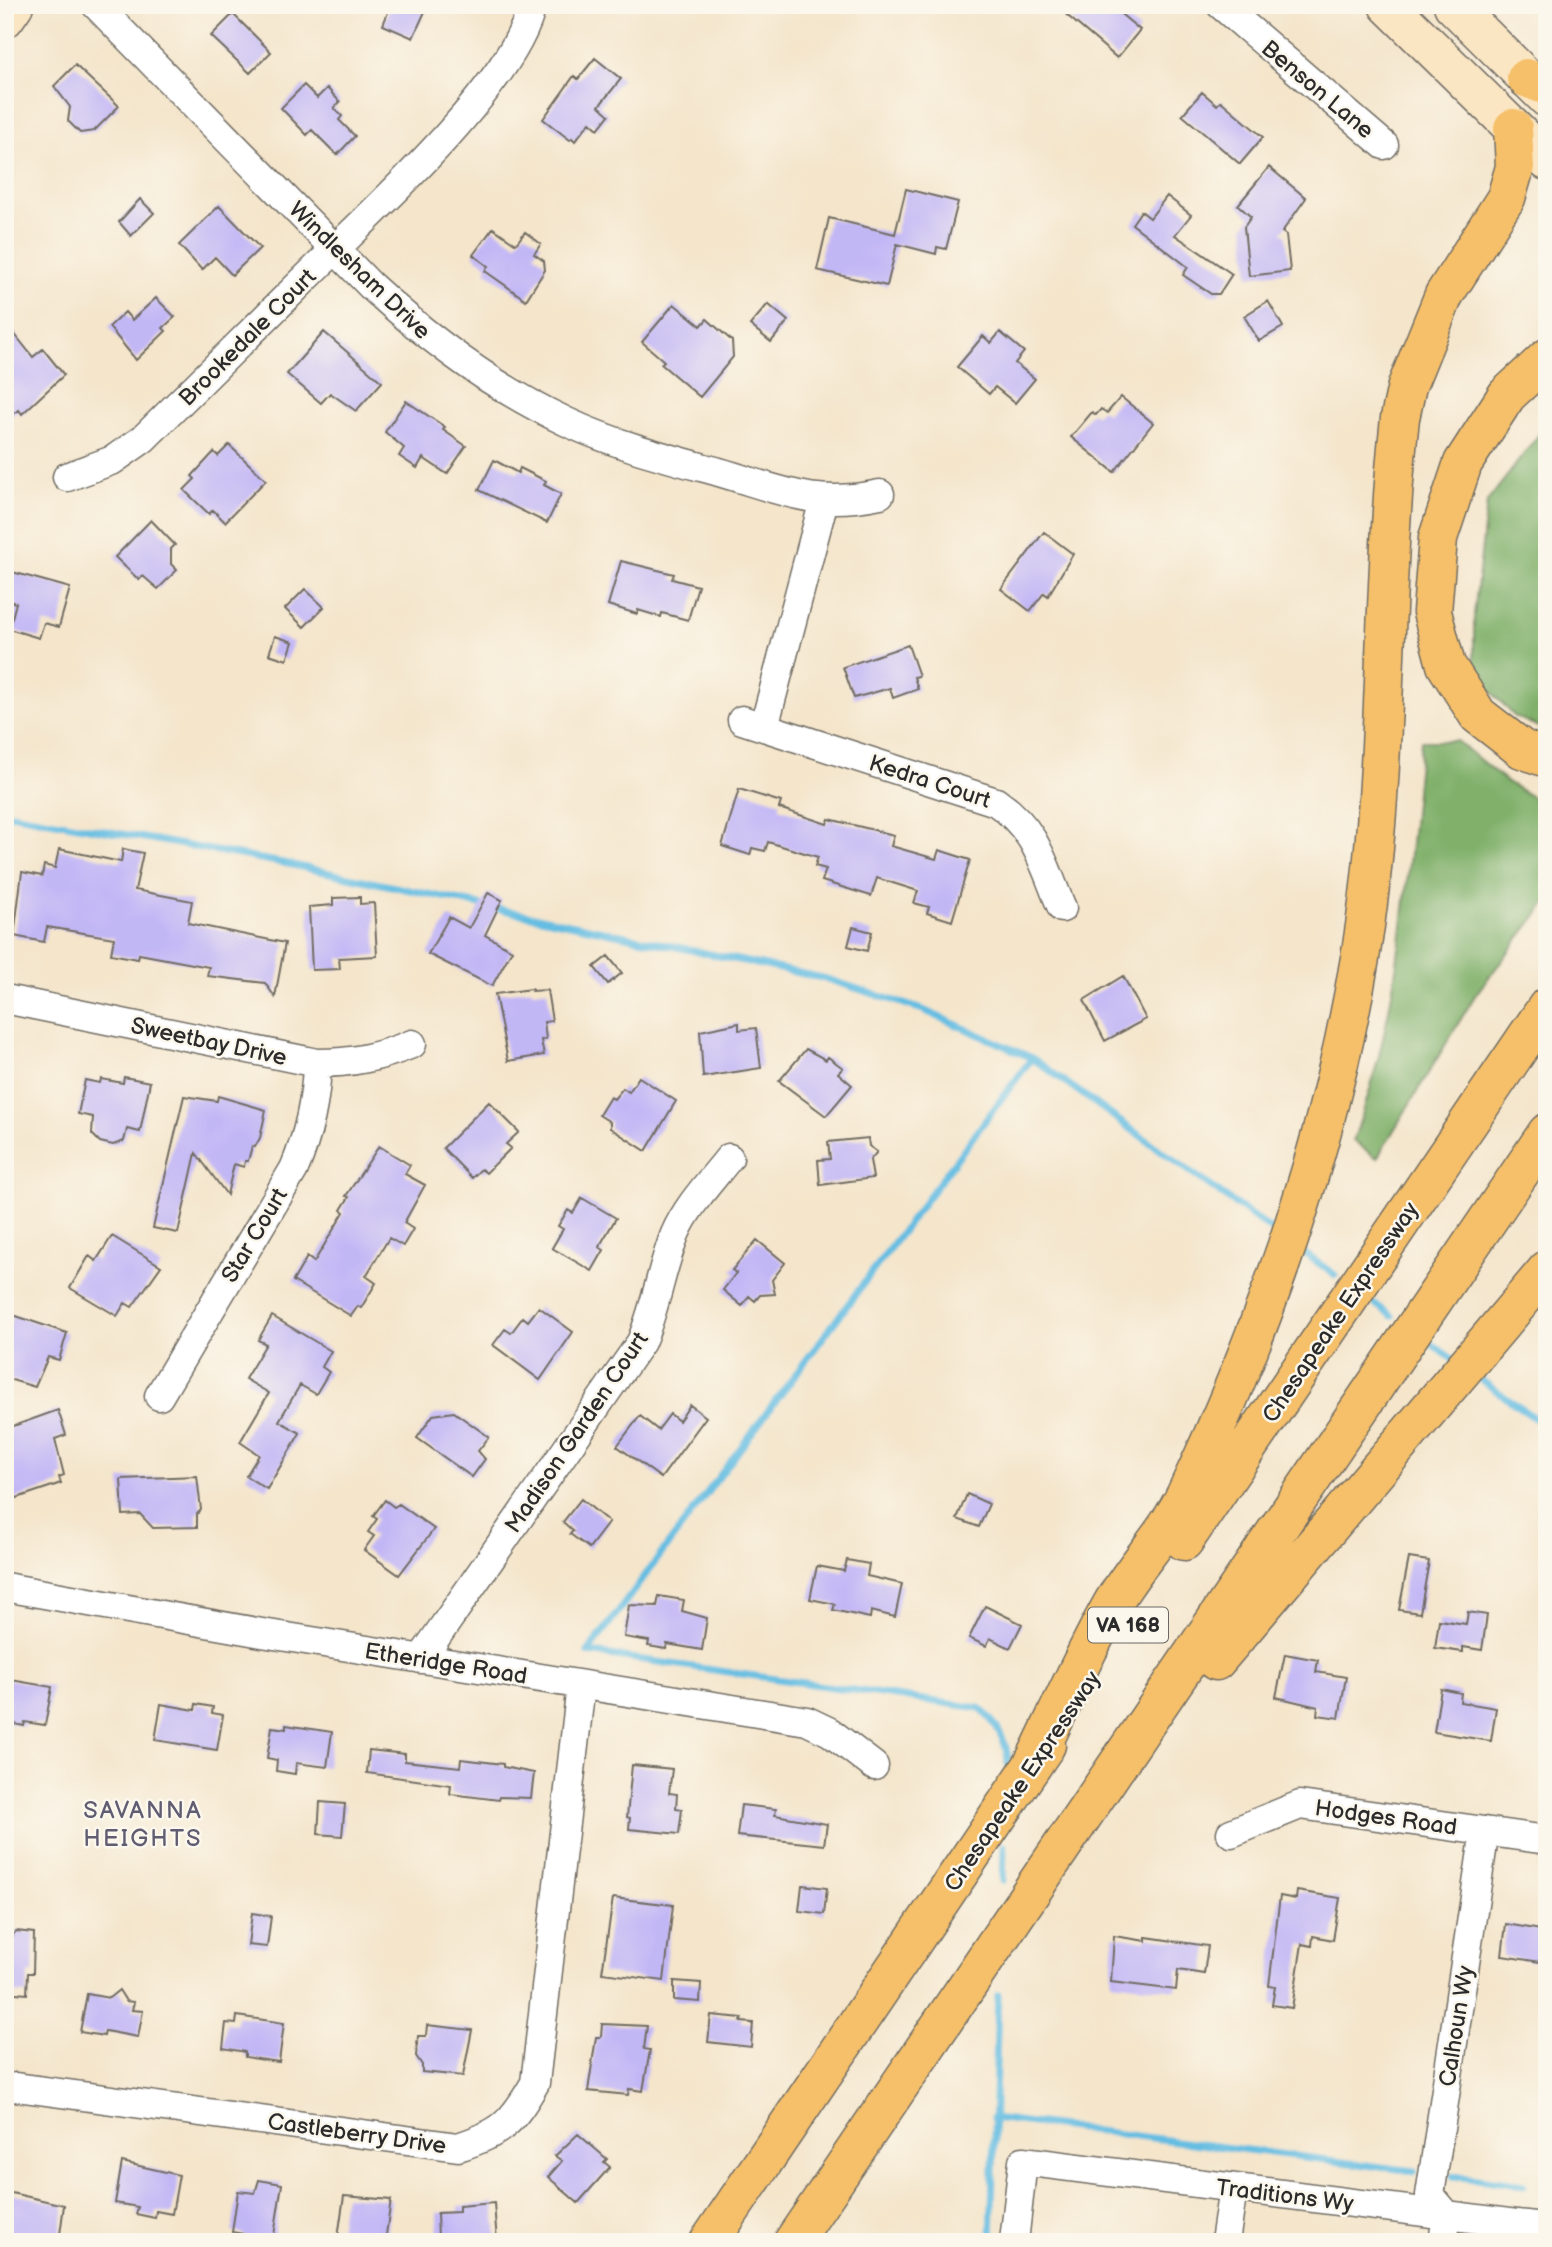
<svg xmlns="http://www.w3.org/2000/svg" width="1552" height="2247" viewBox="0 0 1552 2247" font-family="'Balsamiq Sans',sans-serif">
<style>
.forest{fill:#80b06b;stroke:#566e4b;stroke-width:2}
.lines{fill:none;stroke-linecap:round;stroke-linejoin:round}
.stream{stroke:#65bde2;stroke-width:7}
.building{fill:#c2b7f5}
.street-casing{stroke:#716c63;stroke-width:31}
.secondary-casing{stroke:#716c63;stroke-width:41}
.highway-casing{stroke:#716c63;stroke-width:41}
.street{stroke:#fff;stroke-width:28}
.secondary{stroke:#fbe6c4;stroke-width:38}
.highway{stroke:#f6c06b;stroke-width:38}
.labels{text-anchor:middle;stroke-width:5;stroke-linejoin:round;paint-order:stroke}
.shield{fill:#fbf7ec;stroke:#696865;stroke-width:2}
.shield-label{font-size:21px;font-weight:bold;fill:#2b2b2b}
.street-label{font-size:23px;fill:#2b2b2b;stroke:#fbf7ec}
.neighbourhood-label{font-size:24px;letter-spacing:2px;fill:#605c72;stroke:#fbf7ec}
</style>
<rect width="100%" height="100%" fill="#fbf7ec"/>
<filter id="ink" filterUnits="userSpaceOnUse"><feTurbulence type="fractalNoise" baseFrequency=".0143" numOctaves="2"/><feDisplacementMap in="SourceGraphic" scale="14" xChannelSelector="R" yChannelSelector="G"/><feConvolveMatrix kernelMatrix="1 2 1 2 8 2 1 2 1" color-interpolation-filters="sRGB"/></filter>
<filter id="wash" filterUnits="userSpaceOnUse"><feTurbulence type="fractalNoise" baseFrequency=".00686" numOctaves="4" result="noise"/><feDisplacementMap in="SourceGraphic" scale="28" xChannelSelector="R" yChannelSelector="G"/><feGaussianBlur stdDeviation="1.57" result="paint"/><feColorMatrix in="noise" values="0 0 0 0 0 0 0 0 0 0 0 0 0 0 0 0 0 1.4 0 .05"/><feComposite in="paint" operator="in"/></filter>
<g filter="url(#wash)">
<rect width="100%" height="100%" fill="#f4e5cb"/>
<path class="forest" d="M 1547,424 L 1547,731 L 1514,716 L 1474,673 L 1474,615 L 1487,502 Z
M 1421,741 L 1457,741 L 1507,782 L 1547,806 L 1547,902 L 1476,994 L 1377,1158 L 1353,1141 C 1401,1013 1407,876 1421,741 Z"/>
<g class="lines">
<path class="stream" d="M 5,813 L 283,863 L 827,979 L 923,1010 L 1032,1058 L 1273,1231
M 1300,1250 L 1335,1275
M 1375,1304 L 1392,1316
M 1433,1345 L 1451,1358
M 1477,1377 L 1547,1427
M 1008,1764 C 1008,1742 996,1722 979,1708 L 588,1652 L 1032,1058
M 1003,1880 L 1004,1846
M 993,2118 L 1414,2171
M 1453,2176 L 1524,2185
M 991,2242 L 998,1995"/>
</g>
<g id="blocks">
<path class="building" d="M 391,5 L 428,5 L 413,38 L 383,25 Z
M 1055,5 L 1110,5 L 1140,30 L 1117,58 Z
M 233,14 L 271,52 L 250,73 L 211,36 Z
M 595,58 L 621,79 L 599,106 L 609,115 L 598,129 L 590,122 L 575,141 L 572,138 L 570,140 L 543,119 L 574,76 L 578,79 Z
M 75,65 L 119,106 L 94,131 L 80,133 L 68,121 L 70,107 L 54,86 Z
M 304,85 L 317,98 L 327,88 L 340,102 L 334,108 L 342,116 L 339,120 L 355,136 L 337,155 L 312,130 L 307,135 L 281,108 Z
M 1202,92 L 1217,105 L 1221,101 L 1263,137 L 1240,164 L 1182,115 Z
M 1269,167 L 1306,198 L 1282,232 L 1286,235 L 1290,271 L 1249,276 L 1244,227 L 1251,217 L 1238,205 Z
M 906,189 L 958,202 L 946,249 L 937,247 L 936,254 L 897,244 L 887,286 L 817,270 L 829,218 L 895,234 Z
M 1167,196 L 1191,215 L 1175,235 L 1232,274 L 1219,294 L 1211,294 L 1183,275 L 1188,267 L 1132,224 L 1141,211 L 1150,218 Z
M 140,199 L 154,213 L 131,236 L 119,222 Z
M 219,206 L 260,248 L 232,275 L 215,257 L 202,270 L 179,245 Z
M 493,228 L 516,244 L 525,232 L 541,244 L 534,254 L 544,261 L 545,270 L 526,300 L 485,271 L 488,266 L 473,255 Z
M 156,298 L 175,317 L 163,328 L 166,331 L 136,360 L 109,327 L 125,312 L 132,320 Z
M 1268,301 L 1283,327 L 1259,341 L 1244,316 Z
M 674,304 L 701,326 L 707,319 L 732,341 L 733,357 L 700,397 L 661,364 L 664,361 L 642,342 Z
M 768,304 L 788,321 L 771,342 L 750,325 Z
M 5,322 L 33,357 L 43,349 L 64,375 L 22,414 L 19,410 L 5,420 Z
M 324,332 L 382,382 L 356,411 L 330,393 L 321,403 L 287,374 Z
M 1000,332 L 1024,352 L 1015,363 L 1035,379 L 1015,403 L 995,387 L 989,394 L 957,367 L 983,336 L 991,343 Z
M 1121,397 L 1153,423 L 1114,472 L 1071,437 L 1092,412 L 1096,415 L 1101,409 L 1107,413 Z
M 406,401 L 445,427 L 443,430 L 466,446 L 447,474 L 423,458 L 417,468 L 399,456 L 404,448 L 385,432 Z
M 229,445 L 266,480 L 225,522 L 213,510 L 209,514 L 184,490 L 195,479 L 192,476 L 214,452 L 218,456 Z
M 494,460 L 518,473 L 520,468 L 546,481 L 544,485 L 561,494 L 547,523 L 479,490 Z
M 151,520 L 175,545 L 171,549 L 171,564 L 177,570 L 158,589 L 143,576 L 139,580 L 115,557 Z
M 1044,532 L 1073,554 L 1048,596 L 1044,593 L 1030,611 L 1001,589 Z
M 621,561 L 674,574 L 672,579 L 698,586 L 688,620 L 662,613 L 661,617 L 638,610 L 637,614 L 608,605 Z
M 5,570 L 70,588 L 59,627 L 44,623 L 39,638 L 9,629 L 16,603 L 5,600 Z
M 305,589 L 324,607 L 304,627 L 285,609 Z
M 275,636 L 293,642 L 287,660 L 269,654 Z
M 908,645 L 919,676 L 914,677 L 918,689 L 893,698 L 890,688 L 854,698 L 843,667 Z
M 739,789 L 781,802 L 779,808 L 827,824 L 829,819 L 894,835 L 891,846 L 936,859 L 939,850 L 970,860 L 952,921 L 927,913 L 929,907 L 914,903 L 918,891 L 877,878 L 871,896 L 822,881 L 826,869 L 815,866 L 818,857 L 768,842 L 765,851 L 752,848 L 750,855 L 722,846 Z
M 59,849 L 121,862 L 123,849 L 143,853 L 135,890 L 192,901 L 188,923 L 285,943 L 275,997 L 265,983 L 207,976 L 209,967 L 139,954 L 138,959 L 111,954 L 114,938 L 47,927 L 44,942 L 14,936 L 22,872 L 42,876 L 44,865 L 55,868 Z
M 488,893 L 502,900 L 485,935 L 512,950 L 492,986 L 428,954 L 449,917 L 469,928 Z
M 360,897 L 360,904 L 374,903 L 377,956 L 339,958 L 340,969 L 312,970 L 309,907 L 333,905 L 333,898 Z
M 853,927 L 872,932 L 867,951 L 848,946 Z
M 608,956 L 622,973 L 608,984 L 594,967 Z
M 1123,976 L 1146,1019 L 1105,1041 L 1084,1000 Z
M 532,989 L 532,991 L 547,990 L 552,1021 L 544,1022 L 546,1039 L 541,1040 L 544,1055 L 508,1061 L 495,994 Z
M 739,1023 L 739,1030 L 756,1028 L 761,1068 L 703,1077 L 700,1031 Z
M 806,1049 L 826,1060 L 828,1057 L 843,1068 L 838,1073 L 852,1085 L 826,1116 L 779,1081 Z
M 124,1077 L 150,1082 L 140,1132 L 127,1129 L 124,1141 L 113,1145 L 100,1142 L 92,1134 L 93,1117 L 78,1114 L 85,1080 L 100,1083 L 101,1079 L 123,1083 Z
M 639,1077 L 676,1101 L 646,1151 L 610,1128 L 610,1122 L 599,1115 L 610,1097 L 614,1099 L 623,1088 L 629,1092 Z
M 184,1096 L 217,1101 L 218,1096 L 266,1110 L 260,1138 L 255,1147 L 252,1146 L 248,1161 L 245,1161 L 244,1167 L 234,1164 L 227,1195 L 196,1153 L 178,1233 L 153,1228 Z
M 489,1102 L 519,1132 L 506,1144 L 511,1148 L 486,1173 L 481,1169 L 472,1178 L 443,1148 Z
M 868,1138 L 869,1146 L 877,1152 L 870,1160 L 873,1178 L 820,1185 L 818,1160 L 830,1159 L 828,1142 Z
M 379,1146 L 410,1165 L 405,1174 L 425,1185 L 404,1223 L 413,1229 L 403,1246 L 389,1238 L 366,1276 L 376,1283 L 361,1308 L 358,1306 L 351,1316 L 293,1281 L 307,1257 L 314,1262 L 344,1212 L 341,1210 L 349,1197 L 346,1196 Z
M 582,1198 L 616,1218 L 599,1247 L 604,1250 L 592,1271 L 552,1248 L 563,1229 L 558,1226 L 568,1210 L 573,1213 Z
M 112,1236 L 161,1266 L 132,1307 L 125,1303 L 117,1316 L 70,1288 L 89,1256 L 96,1261 Z
M 757,1240 L 785,1263 L 772,1280 L 775,1294 L 760,1295 L 755,1301 L 749,1296 L 742,1306 L 723,1290 L 736,1273 L 732,1270 Z
M 539,1307 L 573,1332 L 540,1380 L 493,1345 L 505,1329 L 511,1333 L 523,1317 L 528,1321 Z
M 13,1315 L 67,1333 L 59,1360 L 48,1357 L 35,1387 L 5,1378 L 5,1326 L 9,1327 Z
M 272,1316 L 331,1351 L 322,1367 L 329,1372 L 316,1394 L 300,1385 L 279,1421 L 300,1433 L 267,1489 L 246,1476 L 259,1455 L 240,1442 L 269,1393 L 245,1379 L 266,1344 L 258,1340 Z
M 690,1405 L 706,1417 L 661,1478 L 617,1446 L 640,1416 L 658,1430 L 670,1414 L 679,1421 Z
M 58,1410 L 66,1435 L 55,1439 L 64,1475 L 59,1477 L 61,1483 L 5,1502 L 5,1429 Z
M 454,1412 L 489,1437 L 478,1451 L 485,1459 L 472,1477 L 417,1438 L 433,1415 Z
M 197,1476 L 201,1510 L 197,1514 L 197,1527 L 153,1528 L 140,1514 L 123,1515 L 121,1479 Z
M 967,1494 L 989,1504 L 979,1527 L 957,1519 Z
M 581,1499 L 609,1522 L 589,1548 L 570,1534 L 573,1531 L 563,1522 Z
M 385,1500 L 394,1507 L 399,1504 L 434,1529 L 399,1575 L 364,1550 L 374,1536 L 368,1532 L 377,1519 L 373,1516 Z
M 1409,1558 L 1429,1561 L 1420,1613 L 1399,1610 Z
M 847,1560 L 869,1564 L 867,1576 L 902,1584 L 895,1617 L 871,1611 L 870,1618 L 833,1610 L 835,1604 L 810,1599 L 817,1566 L 844,1571 Z
M 659,1596 L 684,1600 L 682,1611 L 707,1618 L 702,1650 L 667,1644 L 666,1649 L 648,1646 L 649,1641 L 624,1637 L 629,1605 L 657,1606 Z
M 985,1606 L 1022,1624 L 1010,1648 L 990,1638 L 986,1646 L 969,1638 Z
M 1468,1612 L 1487,1615 L 1482,1650 L 1463,1647 L 1463,1652 L 1435,1648 L 1439,1620 L 1466,1624 Z
M 1285,1654 L 1318,1660 L 1316,1672 L 1346,1677 L 1339,1718 L 1317,1715 L 1318,1707 L 1276,1697 Z
M 5,1679 L 52,1687 L 45,1725 L 25,1722 L 24,1726 L 5,1722 Z
M 1441,1689 L 1461,1693 L 1460,1702 L 1496,1708 L 1491,1741 L 1434,1732 Z
M 161,1704 L 195,1710 L 196,1704 L 213,1707 L 212,1713 L 223,1715 L 217,1750 L 155,1740 Z
M 286,1725 L 332,1732 L 327,1767 L 296,1763 L 295,1774 L 276,1771 L 277,1760 L 267,1758 L 272,1727 L 286,1729 Z
M 369,1750 L 405,1754 L 405,1761 L 460,1767 L 461,1759 L 503,1764 L 503,1767 L 534,1773 L 531,1798 L 500,1797 L 499,1800 L 450,1794 L 451,1785 L 367,1773 Z
M 632,1765 L 672,1769 L 669,1793 L 677,1794 L 676,1808 L 682,1809 L 679,1834 L 629,1829 L 630,1818 L 627,1817 Z
M 320,1802 L 345,1804 L 342,1836 L 318,1834 Z
M 741,1805 L 776,1809 L 775,1815 L 827,1824 L 824,1845 L 737,1836 Z
M 802,1885 L 827,1888 L 824,1914 L 799,1911 Z
M 1297,1891 L 1340,1898 L 1333,1940 L 1313,1936 L 1312,1946 L 1302,1944 L 1292,2008 L 1272,2005 L 1275,1987 L 1269,1986 L 1280,1896 L 1296,1899 Z
M 613,1898 L 673,1905 L 664,1981 L 602,1973 Z
M 252,1913 L 271,1916 L 267,1947 L 248,1945 Z
M 1506,1924 L 1547,1931 L 1547,1963 L 1502,1956 Z
M 16,1931 L 34,1933 L 33,1973 L 28,1973 L 27,1994 L 5,1992 L 5,1944 Z
M 1114,1936 L 1146,1941 L 1146,1937 L 1208,1946 L 1204,1974 L 1178,1970 L 1176,1990 L 1111,1982 Z
M 674,1981 L 701,1983 L 700,2002 L 674,2000 Z
M 119,1990 L 126,2001 L 134,2002 L 132,2010 L 143,2011 L 138,2037 L 105,2031 L 104,2036 L 80,2032 L 87,1994 L 109,1998 Z
M 711,2015 L 742,2018 L 741,2022 L 753,2023 L 751,2047 L 708,2042 Z
M 237,2016 L 284,2023 L 279,2062 L 245,2057 L 245,2052 L 223,2048 L 226,2023 L 236,2024 Z
M 602,2024 L 647,2026 L 644,2049 L 650,2050 L 643,2091 L 629,2089 L 628,2095 L 588,2091 L 596,2037 L 601,2037 Z
M 427,2025 L 472,2030 L 463,2076 L 422,2072 L 422,2065 L 416,2056 L 418,2036 L 426,2036 Z
M 578,2134 L 607,2159 L 604,2162 L 610,2167 L 578,2203 L 548,2177 L 562,2161 L 555,2156 Z
M 122,2162 L 179,2175 L 172,2214 L 156,2211 L 155,2218 L 136,2214 L 138,2207 L 115,2203 Z
M 259,2180 L 282,2184 L 273,2242 L 248,2242 L 243,2234 L 232,2232 L 238,2191 L 255,2193 Z
M 7,2192 L 64,2205 L 59,2242 L 14,2242 L 15,2238 L 5,2237 Z
M 344,2196 L 391,2200 L 385,2242 L 349,2242 L 350,2239 L 338,2237 Z
M 494,2203 L 497,2242 L 449,2242 L 449,2238 L 438,2238 L 437,2213 L 459,2212 L 459,2206 Z"/>
</g>
</g>
<g filter="url(#ink)">
<use href="#blocks" fill-opacity="0" stroke="#716c63" stroke-width="2"/>
<g class="lines">
<defs>
<path id="street" d="M 96,5 L 371,286 C 430,340 495,389 567,422 C 616,445 668,458 719,472 C 781,490 813,508 880,494
M 1221,5 L 1384,145
M 67,477 L 113,460 L 143,439 C 203,380 262,321 322,262 C 379,206 516,81 532,5
M 742,720 L 996,802 C 1037,830 1043,864 1062,908
M 764,727 L 824,500
M 5,999 L 317,1063 C 352,1063 380,1057 412,1044
M 159,1396 L 294,1169 C 309,1134 316,1102 317,1063
M 5,1587 L 262,1633 L 807,1721 L 830,1732 L 874,1766
M 421,1659 L 641,1342 C 656,1307 661,1269 675,1234 C 687,1206 710,1182 729,1158
M 1231,1833 L 1300,1805 L 1547,1840
M 5,2089 L 16,2087 L 458,2147 C 502,2133 512,2123 535,2083 L 581,1685
M 1014,2242 L 1023,2161 L 1534,2226 L 1547,2230
M 1225,2242 L 1233,2188
M 1443,2242 L 1447,2215 L 1430,2195 L 1485,1831"/>
<path id="secondary" d="M 1388,5 L 1547,161
M 1453,5 L 1547,98
M 5,18 L 14,5"/>
<path id="highway" d="M 1526,78 L 1547,86
M 1547,358 L 1507,395 L 1463,463 L 1438,538 L 1432,612 L 1446,665 L 1478,715 L 1522,749 L 1547,758
M 1184,1541 L 1547,1007
M 1216,1661 L 1547,1270
M 1032,1766 C 1058,1713 1082,1658 1111,1606 C 1133,1567 1167,1534 1186,1494 C 1266,1325 1329,1143 1360,958 C 1390,780 1380,597 1400,418 L 1407,386 L 1444,295 L 1506,198 L 1515,167 L 1513,128
M 709,2242 L 1046,1745
M 793,2242 L 1547,1133"/>
</defs>
<use href="#street" class="street-casing"/>
<use href="#secondary" class="secondary-casing"/>
<use href="#highway" class="highway-casing"/>
<use href="#street" class="street"/>
<use href="#secondary" class="secondary"/>
<use href="#highway" class="highway"/>
</g>
</g>
<g class="labels">
<rect class="shield" x="1088" y="1607.5" width="80" height="35" rx="5"/>
<g class="shield-label">
<text x="1128" y="1632">VA 168</text>
</g>
<g class="street-label">
<text transform="translate(1318 89) rotate(40)" y="8">Benson Lane</text>
<text transform="translate(360 270) rotate(44)" y="8">Windlesham Drive</text>
<text transform="translate(247 337) rotate(-45)" y="8">Brookedale Court</text>
<text transform="translate(930 781) rotate(18)" y="8">Kedra Court</text>
<text transform="translate(209 1041) rotate(12)" y="8">Sweetbay Drive</text>
<text transform="translate(254 1235) rotate(-59)" y="8">Star Court</text>
<text transform="translate(1340 1312) rotate(-56)" y="8">Chesapeake Expressway</text>
<text transform="translate(576 1432) rotate(-56)" y="8">Madison Garden Court</text>
<text transform="translate(446 1663) rotate(9)" y="8">Etheridge Road</text>
<text transform="translate(1022 1781) rotate(-56)" y="8">Chesapeake Expressway</text>
<text transform="translate(1386 1817) rotate(8)" y="8">Hodges Road</text>
<text transform="translate(1456 2026) rotate(-81)" y="8">Calhoun Wy</text>
<text transform="translate(357 2133) rotate(8)" y="8">Castleberry Drive</text>
<text transform="translate(1285 2195) rotate(7)" y="8">Traditions Wy</text>
</g>
<g class="neighbourhood-label">
<text x="143" y="1818">SAVANNA<tspan x="143" dy="28">HEIGHTS</tspan></text>
</g>
</g>
<rect width="1552" height="2247" fill="none" stroke="#fbf7ec" stroke-width="28"/>
</svg>
